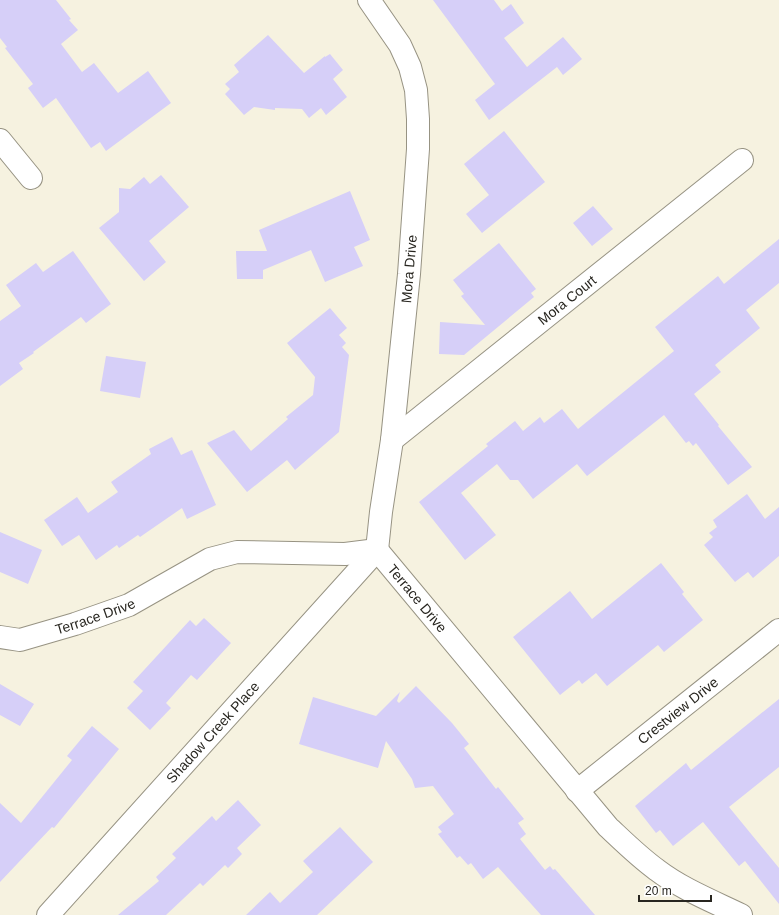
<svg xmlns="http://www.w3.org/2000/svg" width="779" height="915" viewBox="0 0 779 915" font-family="Arial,sans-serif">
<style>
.building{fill:#d6cff8}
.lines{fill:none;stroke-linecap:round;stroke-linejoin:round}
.street-casing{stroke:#979383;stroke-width:24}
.street{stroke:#fff;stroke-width:22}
.labels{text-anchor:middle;stroke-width:3.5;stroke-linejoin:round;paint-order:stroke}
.street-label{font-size:14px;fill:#282620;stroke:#fff}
</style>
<rect width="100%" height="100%" fill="#f6f2e0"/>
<path class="building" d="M 0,0 L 56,0 L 71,19 L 69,20 L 78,30 L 61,44 L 82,72 L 94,63 L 118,93 L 148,71 L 171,103 L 106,151 L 100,142 L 91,148 L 56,98 L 43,108 L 28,88 L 33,84 L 5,48 L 7,47 L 0,38 Z
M 433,0 L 494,0 L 502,11 L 511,4 L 524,23 L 504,38 L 527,67 L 563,37 L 582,59 L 563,75 L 557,67 L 489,120 L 475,100 L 495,84 Z
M 268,35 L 304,73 L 325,56 L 325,57 L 330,54 L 343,70 L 333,79 L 347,97 L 326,115 L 321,108 L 309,118 L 302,109 L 275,108 L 275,110 L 254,107 L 244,115 L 225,94 L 230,89 L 225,84 L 239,72 L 234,65 Z
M 504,131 L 545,182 L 482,233 L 466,214 L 489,195 L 464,164 Z
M 161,175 L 189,207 L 149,241 L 166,262 L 144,281 L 99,228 L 119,212 L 119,188 L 130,189 L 144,177 L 150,184 Z
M 350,191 L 370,240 L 354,247 L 363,266 L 325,282 L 311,250 L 263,270 L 263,279 L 237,279 L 236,251 L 267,251 L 259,230 Z
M 593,206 L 613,229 L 592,246 L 573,223 Z
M 779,239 L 779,283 L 746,310 L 760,328 L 715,365 L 721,372 L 694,394 L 719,425 L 718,426 L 752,467 L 728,485 L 696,443 L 693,446 L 689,441 L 686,443 L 664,415 L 587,476 L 577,464 L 533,499 L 518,480 L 510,480 L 497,464 L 461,493 L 496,535 L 465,560 L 419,502 L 488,446 L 486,444 L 515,421 L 523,431 L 540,417 L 544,423 L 562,409 L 578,429 L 674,351 L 655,327 L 718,276 L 724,284 Z
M 499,243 L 536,289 L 531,293 L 534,297 L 464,355 L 439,354 L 440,322 L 485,325 L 461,296 L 464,294 L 453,280 Z
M 73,251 L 111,304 L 86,323 L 81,317 L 33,352 L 34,353 L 19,363 L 23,369 L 0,386 L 0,321 L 21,306 L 6,285 L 36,263 L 43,272 Z
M 330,308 L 347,328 L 339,335 L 346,343 L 342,347 L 349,355 L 339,432 L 295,470 L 287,460 L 247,492 L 207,443 L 234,430 L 251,451 L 288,419 L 286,417 L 313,395 L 315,377 L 287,343 Z
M 106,356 L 146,362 L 140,398 L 100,391 Z
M 172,437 L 181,455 L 192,450 L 216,505 L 187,519 L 182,508 L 140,537 L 138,535 L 119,548 L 117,545 L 96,560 L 79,535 L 62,546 L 44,520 L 77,497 L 88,513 L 118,492 L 111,482 L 151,454 L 149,449 Z
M 747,494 L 765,519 L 779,507 L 779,556 L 753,578 L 748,572 L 735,582 L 704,545 L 713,537 L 709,533 L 717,527 L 713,520 Z
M 0,532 L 42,550 L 28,584 L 0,572 Z
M 661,563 L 684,592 L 682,594 L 703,620 L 664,652 L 658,645 L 607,686 L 596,673 L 582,684 L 579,680 L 560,695 L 513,637 L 570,591 L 592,619 Z
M 204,618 L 231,643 L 197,680 L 191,675 L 166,703 L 171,708 L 150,730 L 127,708 L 143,691 L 133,682 L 190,620 L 196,626 Z
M 0,684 L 34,704 L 20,726 L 0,715 Z
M 416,686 L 452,723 L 469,744 L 464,748 L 496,789 L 498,787 L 524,819 L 518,823 L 526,834 L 520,839 L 545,870 L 550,866 L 553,870 L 555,869 L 595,915 L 541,915 L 498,867 L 483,879 L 471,863 L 468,865 L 460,856 L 457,858 L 438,834 L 442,832 L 438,827 L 454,814 L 433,786 L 415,788 L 412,779 L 386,741 L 378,768 L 299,744 L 313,697 L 376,716 L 400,692 L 397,701 L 399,703 Z
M 779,699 L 779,767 L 729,807 L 779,868 L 779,904 L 745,861 L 739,866 L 703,822 L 673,846 L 660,830 L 656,833 L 635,806 L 686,763 L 691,770 Z
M 92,726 L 119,749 L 54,828 L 52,827 L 0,882 L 0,803 L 21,823 L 72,760 L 67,756 Z
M 238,800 L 261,825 L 237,848 L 242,854 L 228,868 L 225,865 L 203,886 L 200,883 L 166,915 L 118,915 L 159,881 L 156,877 L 176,858 L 172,854 L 212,816 L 216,821 Z
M 340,827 L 373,862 L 317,915 L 246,915 L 270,892 L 280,903 L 313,872 L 303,861 Z"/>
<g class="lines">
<defs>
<g id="street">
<path d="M 369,0 L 400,45 L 410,67 L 416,90 L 418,119 L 418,149 L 409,274 L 392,440 L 381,512 L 377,550"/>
<path d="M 0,140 L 31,178"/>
<path id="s1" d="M 392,440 L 742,160"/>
<path id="s2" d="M 377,550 L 608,827 C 624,842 639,857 657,870 C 682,889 712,901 741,915"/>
<path id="s3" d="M 0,637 L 20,640 L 75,624 L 129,605 L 210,559 L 237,552 L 345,554 L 377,550"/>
<path id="s4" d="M 577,791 L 779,630"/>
<path id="s5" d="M 48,915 L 377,550"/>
</g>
</defs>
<use href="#street" class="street-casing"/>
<use href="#street" class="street"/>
</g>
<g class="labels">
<g class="street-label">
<text transform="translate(409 269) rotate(-85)" y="5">Mora Drive</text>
<text dy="5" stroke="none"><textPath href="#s1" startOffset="224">Mora Court</textPath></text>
<text dy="5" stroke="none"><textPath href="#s2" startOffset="63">Terrace Drive</textPath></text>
<text dy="5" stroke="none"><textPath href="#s3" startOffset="99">Terrace Drive</textPath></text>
<text dy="5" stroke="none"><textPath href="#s4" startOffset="129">Crestview Drive</textPath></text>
<text dy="5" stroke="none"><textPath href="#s5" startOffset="246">Shadow Creek Place</textPath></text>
</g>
</g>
<path d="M639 895v6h72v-6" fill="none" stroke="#282620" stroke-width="2"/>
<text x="645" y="895" font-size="12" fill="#282620" stroke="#ffffff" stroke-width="3" paint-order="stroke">20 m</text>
</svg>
